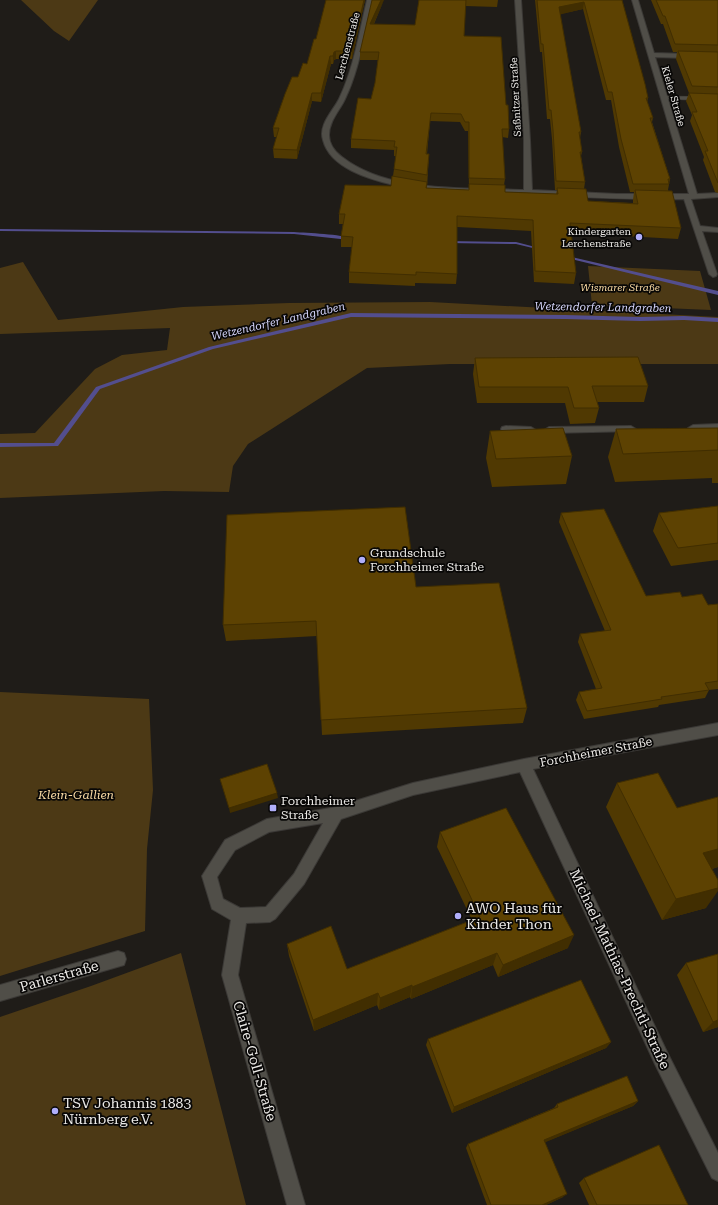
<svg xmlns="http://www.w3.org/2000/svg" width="718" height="1205" viewBox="0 0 718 1205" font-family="'Roboto Serif',serif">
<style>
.green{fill:#4c3915}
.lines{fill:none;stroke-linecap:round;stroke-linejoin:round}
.stream{fill:#534e8e;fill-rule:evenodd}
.service-casing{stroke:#3b3936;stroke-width:1}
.minor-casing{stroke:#3b3936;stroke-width:2}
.service{fill:#504e48;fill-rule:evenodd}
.minor{fill:#504e48;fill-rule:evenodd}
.wall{fill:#503902;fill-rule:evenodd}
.shaded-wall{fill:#412e01}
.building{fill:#5d4202;stroke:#412e01}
.poi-dot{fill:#b0aefa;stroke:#080706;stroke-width:1.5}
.labels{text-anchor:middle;stroke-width:3.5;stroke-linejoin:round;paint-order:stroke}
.far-street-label{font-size:10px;fill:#eceae7;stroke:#080706}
.far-poi-label{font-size:10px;fill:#eceae7;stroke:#080706;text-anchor:end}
.far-park-label{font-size:10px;font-style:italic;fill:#fbdca5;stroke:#080706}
.far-water-label{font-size:11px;font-style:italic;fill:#d7d7fd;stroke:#080706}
.poi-label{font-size:12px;fill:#eceae7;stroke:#080706;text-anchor:start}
.street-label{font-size:12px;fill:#eceae7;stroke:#080706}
.park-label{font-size:12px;font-style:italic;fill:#fbdca5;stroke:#080706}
.near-poi-label{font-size:14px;fill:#eceae7;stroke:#080706;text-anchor:start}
.near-street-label{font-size:14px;fill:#eceae7;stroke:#080706}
</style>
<rect width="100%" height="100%" fill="#1f1c18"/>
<path class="green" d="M 21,0 L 98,0 L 69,41 L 54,31 Z
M 23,262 L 58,320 L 183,307 L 289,303 L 430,302 L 718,317 L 718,364 L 450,364 L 367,368 L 248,444 L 233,466 L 229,492 L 164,491 L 0,498 L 0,434 L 35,433 L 95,369 L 122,355 L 167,350 L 170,328 L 0,334 L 0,268 Z
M 588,266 L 700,271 L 711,310 L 592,305 Z
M 0,692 L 149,699 L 153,790 L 147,849 L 145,931 L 0,976 Z
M 181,953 L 246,1205 L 0,1205 L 0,1017 L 91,986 Z"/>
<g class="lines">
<path class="stream" d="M 0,229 L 294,232 C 307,233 342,234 352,239 L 350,240 L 294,234 L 0,231 Z
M 446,241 L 516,242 L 543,249 L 541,250 L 516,244 L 448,243 L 446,242 Z
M 563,255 L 718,291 L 718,295 L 563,257 Z
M 351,313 L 565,315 L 640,317 L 684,316 L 718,318 L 718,322 L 684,320 L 640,321 L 565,319 L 351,317 L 213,349 L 100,389 L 58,446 L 0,447 L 0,443 L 54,443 L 96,387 L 209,347 Z"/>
<defs>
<path id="service" d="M 662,96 L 718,97 L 718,101 L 664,99 L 662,98 Z"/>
<path id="minor" d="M 367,0 L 373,0 C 364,33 360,68 345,99 C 340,110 329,121 329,135 C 329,144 335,152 342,157 C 389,194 468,187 524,190 L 524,140 L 515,0 L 521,0 L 530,140 L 532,190 L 617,194 L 689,194 L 632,0 L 638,0 L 654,53 L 718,55 L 718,59 L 655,57 L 697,194 L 718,193 L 718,197 L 691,199 L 700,226 L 718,228 L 718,232 L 702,231 L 717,274 L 716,276 L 713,277 L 709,274 L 684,199 C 627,200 571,197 514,194 C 474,192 433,194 394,185 C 369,179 330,168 323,140 C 318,125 333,111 339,99 C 354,68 359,33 367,0 Z
M 718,424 L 718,430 L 693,431 L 688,428 L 693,425 Z
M 506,426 L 531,427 L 536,430 L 531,433 L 502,431 L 501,429 L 502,427 Z
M 631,426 L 636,429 L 635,431 L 549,433 L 544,430 L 549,427 Z
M 718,723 L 718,735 L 533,769 L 667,1052 L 718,1153 L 718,1181 L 712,1178 L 655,1064 L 520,772 L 413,795 L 341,819 L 304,884 L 275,919 L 270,922 L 246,923 L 238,975 L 305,1205 L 287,1205 L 222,975 L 231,920 L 212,909 L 202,876 L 225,840 L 267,819 L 336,807 L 413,783 L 524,759 ZM 323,823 L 294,874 L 266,907 L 240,908 L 223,899 L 217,877 L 235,850 L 269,832 Z
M 118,951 L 124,953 L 126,959 L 124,965 L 0,1001 L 0,985 Z"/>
</defs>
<use href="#service" class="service-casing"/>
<use href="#minor" class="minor-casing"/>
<use href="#service" class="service"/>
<use href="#minor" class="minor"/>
</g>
<path class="wall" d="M 365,0 L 352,59 L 336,59 L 334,60 L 333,64 L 331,64 L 321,102 L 312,101 L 297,159 L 274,158 L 273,149 L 277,137 L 274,137 L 273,128 L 298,77 L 307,64 L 316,39 Z
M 384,0 L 374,24 L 415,25 L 419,0 L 498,0 L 497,7 L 465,6 L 464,36 L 506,105 L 509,129 L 508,138 L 502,137 L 505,179 L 504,185 L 505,192 L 556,194 L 557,190 L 555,190 L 552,139 L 550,119 L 547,119 L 542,52 L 540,52 L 535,0 L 622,0 L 648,98 L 647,102 L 653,118 L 652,122 L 670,179 L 668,190 L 681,228 L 678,239 L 571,233 L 576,273 L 574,284 L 534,282 L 531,231 L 457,227 L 457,274 L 456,284 L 415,283 L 415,286 L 349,283 L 349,272 L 352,247 L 341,247 L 341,236 L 343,224 L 339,224 L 339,214 L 391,186 L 393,176 L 394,169 L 396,156 L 394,156 L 394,150 L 351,148 L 351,139 L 371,99 L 375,83 L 378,60 L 360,60 L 360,52 ZM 583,9 L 606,100 L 611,100 L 619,147 L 630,192 L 634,192 L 633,200 L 633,203 L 588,201 L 584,189 L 585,182 L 581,156 L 582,152 L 580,138 L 581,132 L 560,14 ZM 430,121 L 460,122 L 465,131 L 468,131 L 469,190 L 427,188 L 429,154 L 427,154 Z
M 651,0 L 718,0 L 718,193 L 715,192 L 703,160 L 704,157 L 690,121 L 692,115 L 686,101 L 689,93 L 676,59 L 677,52 L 673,52 L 663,24 L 661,24 Z
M 475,358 L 648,386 L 644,402 L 597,402 L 599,408 L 595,423 L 570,424 L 565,403 L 477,403 L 473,374 Z
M 718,428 L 718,483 L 712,483 L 712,478 L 615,482 L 608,457 L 616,429 Z
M 490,431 L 572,456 L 566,484 L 492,487 L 486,458 Z
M 718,506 L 718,560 L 671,566 L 653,531 L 659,513 Z
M 561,513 L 646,596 L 682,597 L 708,605 L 718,604 L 718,689 L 709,690 L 705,698 L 659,705 L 658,707 L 584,719 L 576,700 L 579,692 L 596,689 L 578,642 L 580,634 L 605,631 L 559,522 Z
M 416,587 L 527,708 L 523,723 L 322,735 L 317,636 L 226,641 L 223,625 Z
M 617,783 L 677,808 L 718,797 L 718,867 L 712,869 L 706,908 L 662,920 L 606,807 Z
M 440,832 L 568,948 L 498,977 L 493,965 L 411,999 L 410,997 L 379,1010 L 377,1005 L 314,1031 L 289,956 L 287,944 L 347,969 L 472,920 L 437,847 Z
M 718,954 L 718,1027 L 703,1032 L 677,975 L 686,963 Z
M 428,1039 L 611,1042 L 606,1048 L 452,1113 L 426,1045 Z
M 638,1101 L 633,1106 L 545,1142 L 563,1197 L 546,1205 L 487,1205 L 466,1148 L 468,1144 L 554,1108 L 557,1104 Z
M 584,1178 L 688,1205 L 589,1205 L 579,1183 Z"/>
<path class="shaded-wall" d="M 364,0 L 365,0 L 352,59 L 352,51 Z
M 381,0 L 384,0 L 370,32 L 370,24 Z
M 584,2 L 583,9 L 558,15 L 559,7 Z
M 336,51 L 336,59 L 334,60 L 333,64 L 333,56 L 334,52 Z
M 330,56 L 331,64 L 321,102 L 321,93 Z
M 312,93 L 312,101 L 297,159 L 297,150 Z
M 277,793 L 278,798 L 230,813 L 229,808 Z
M 718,849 L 718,867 L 689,875 L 703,853 Z
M 718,888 L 718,891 L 706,908 L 662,920 L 676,899 Z
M 574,935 L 568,948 L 498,977 L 503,965 Z
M 497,953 L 493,965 L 411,999 L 412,987 Z
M 412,985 L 410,997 L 379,1010 L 380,998 Z
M 378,993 L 377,1005 L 314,1031 L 313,1020 Z
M 718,1020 L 718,1027 L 703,1032 L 713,1022 Z
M 611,1042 L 606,1048 L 452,1113 L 454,1107 Z
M 638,1101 L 633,1106 L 541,1144 L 544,1140 Z
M 567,1194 L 563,1197 L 546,1205 L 542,1205 Z"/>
<path class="building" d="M 326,0 L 364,0 L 352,51 L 336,51 L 334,52 L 333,56 L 330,56 L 321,93 L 312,93 L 297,150 L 273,149 L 279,128 L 273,128 L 285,94 L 292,77 L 298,77 L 303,63 L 307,64 L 314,39 L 316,39 Z
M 372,0 L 381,0 L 370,24 L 415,25 L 419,0 L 466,0 L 464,36 L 501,37 L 506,105 L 508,105 L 509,129 L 502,129 L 505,179 L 469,178 L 469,122 L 465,122 L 461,114 L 431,113 L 426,154 L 429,154 L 427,175 L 394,169 L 397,147 L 394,147 L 395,141 L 351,139 L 358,98 L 371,99 L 375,83 L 379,52 L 360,52 Z
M 537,0 L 622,0 L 645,84 L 648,98 L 646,98 L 653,118 L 650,118 L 670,179 L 668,179 L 669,184 L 633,184 L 621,139 L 612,92 L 608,92 L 584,2 L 559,7 L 581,132 L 579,132 L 582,152 L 580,152 L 585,182 L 556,181 L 553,130 L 551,110 L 549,110 L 543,44 L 541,44 Z
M 656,0 L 718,0 L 718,45 L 675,44 L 665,16 L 663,16 Z
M 678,51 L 718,52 L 718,87 L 692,86 Z
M 689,93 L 718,94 L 718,183 L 705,151 L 708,151 L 692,112 L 697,112 Z
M 392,176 L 427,182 L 426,188 L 469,190 L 469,184 L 505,185 L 505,192 L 558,194 L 557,188 L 586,189 L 588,201 L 638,204 L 635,190 L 672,191 L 681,228 L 570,223 L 576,273 L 535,271 L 533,220 L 457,216 L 457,274 L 416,272 L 416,275 L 349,272 L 353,237 L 341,236 L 345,214 L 339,214 L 345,185 L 391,186 Z
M 638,357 L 648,386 L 592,386 L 599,408 L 574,408 L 568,387 L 479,387 L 475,358 Z
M 563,428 L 572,456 L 496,459 L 490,431 Z
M 718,428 L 718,450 L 623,454 L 616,429 Z
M 718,506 L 718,543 L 678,548 L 659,513 Z
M 405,507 L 416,587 L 499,583 L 527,708 L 321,720 L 316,621 L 223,625 L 227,515 Z
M 604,509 L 646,596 L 680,592 L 682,597 L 702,594 L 708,605 L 718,604 L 718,681 L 705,683 L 709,690 L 661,697 L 662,699 L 587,711 L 579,692 L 602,688 L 580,634 L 611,630 L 561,513 Z
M 267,764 L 277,793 L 229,808 L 220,779 Z
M 658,773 L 677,808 L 718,797 L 718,849 L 703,853 L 718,880 L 718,888 L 676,899 L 617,783 Z
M 506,808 L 574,935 L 503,965 L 497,953 L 412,987 L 412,985 L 380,998 L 378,993 L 313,1020 L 287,944 L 331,926 L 347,969 L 480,917 L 440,832 Z
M 718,954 L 718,1020 L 713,1022 L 686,963 Z
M 581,980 L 611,1042 L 454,1107 L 428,1039 Z
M 627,1076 L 638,1101 L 544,1140 L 567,1194 L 542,1205 L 491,1205 L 468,1144 L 558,1107 L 557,1104 Z
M 659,1145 L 688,1205 L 597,1205 L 584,1178 Z"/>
<g class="poi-dot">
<circle cx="639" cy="237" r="4"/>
<circle cx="362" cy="560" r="4"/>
<rect x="269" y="804" width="8" height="8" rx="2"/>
<circle cx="458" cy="916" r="4"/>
<circle cx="55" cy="1111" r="4"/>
</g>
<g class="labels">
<g class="far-street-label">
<text transform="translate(347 46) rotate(-75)" y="4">Lerchenstraße</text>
<text transform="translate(674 96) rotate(74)" y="4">Kieler Straße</text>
<text transform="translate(515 97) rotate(-93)" y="4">Saßnitzer Straße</text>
</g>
<g class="far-poi-label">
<text x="631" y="235">Kindergarten<tspan x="631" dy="12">Lerchenstraße</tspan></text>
</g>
<g class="far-park-label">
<text x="620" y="291">Wismarer Straße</text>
</g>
<g class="far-water-label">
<text transform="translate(603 307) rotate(1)" y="4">Wetzendorfer Landgraben</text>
<text transform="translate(278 321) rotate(-13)" y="4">Wetzendorfer Landgraben</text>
</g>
<g class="poi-label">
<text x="370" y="557">Grundschule<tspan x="370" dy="14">Forchheimer Straße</tspan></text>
<text x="281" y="805">Forchheimer<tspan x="281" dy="14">Straße</tspan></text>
</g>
<g class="street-label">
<text transform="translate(596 752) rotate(-11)" y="4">Forchheimer Straße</text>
</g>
<g class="park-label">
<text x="76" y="799">Klein-Gallien</text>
</g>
<g class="near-poi-label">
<text x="466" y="913">AWO Haus für<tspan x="466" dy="16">Kinder Thon</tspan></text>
<text x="63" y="1108">TSV Johannis 1883<tspan x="63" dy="16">Nürnberg e.V.</tspan></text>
</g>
<g class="near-street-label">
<text transform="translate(620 969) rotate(65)" y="5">Michael-Mathias-Prechtl-Straße</text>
<text transform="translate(59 976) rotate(-16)" y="5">Parlerstraße</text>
<text transform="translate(255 1061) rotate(74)" y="5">Claire-Goll-Straße</text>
</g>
</g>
</svg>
